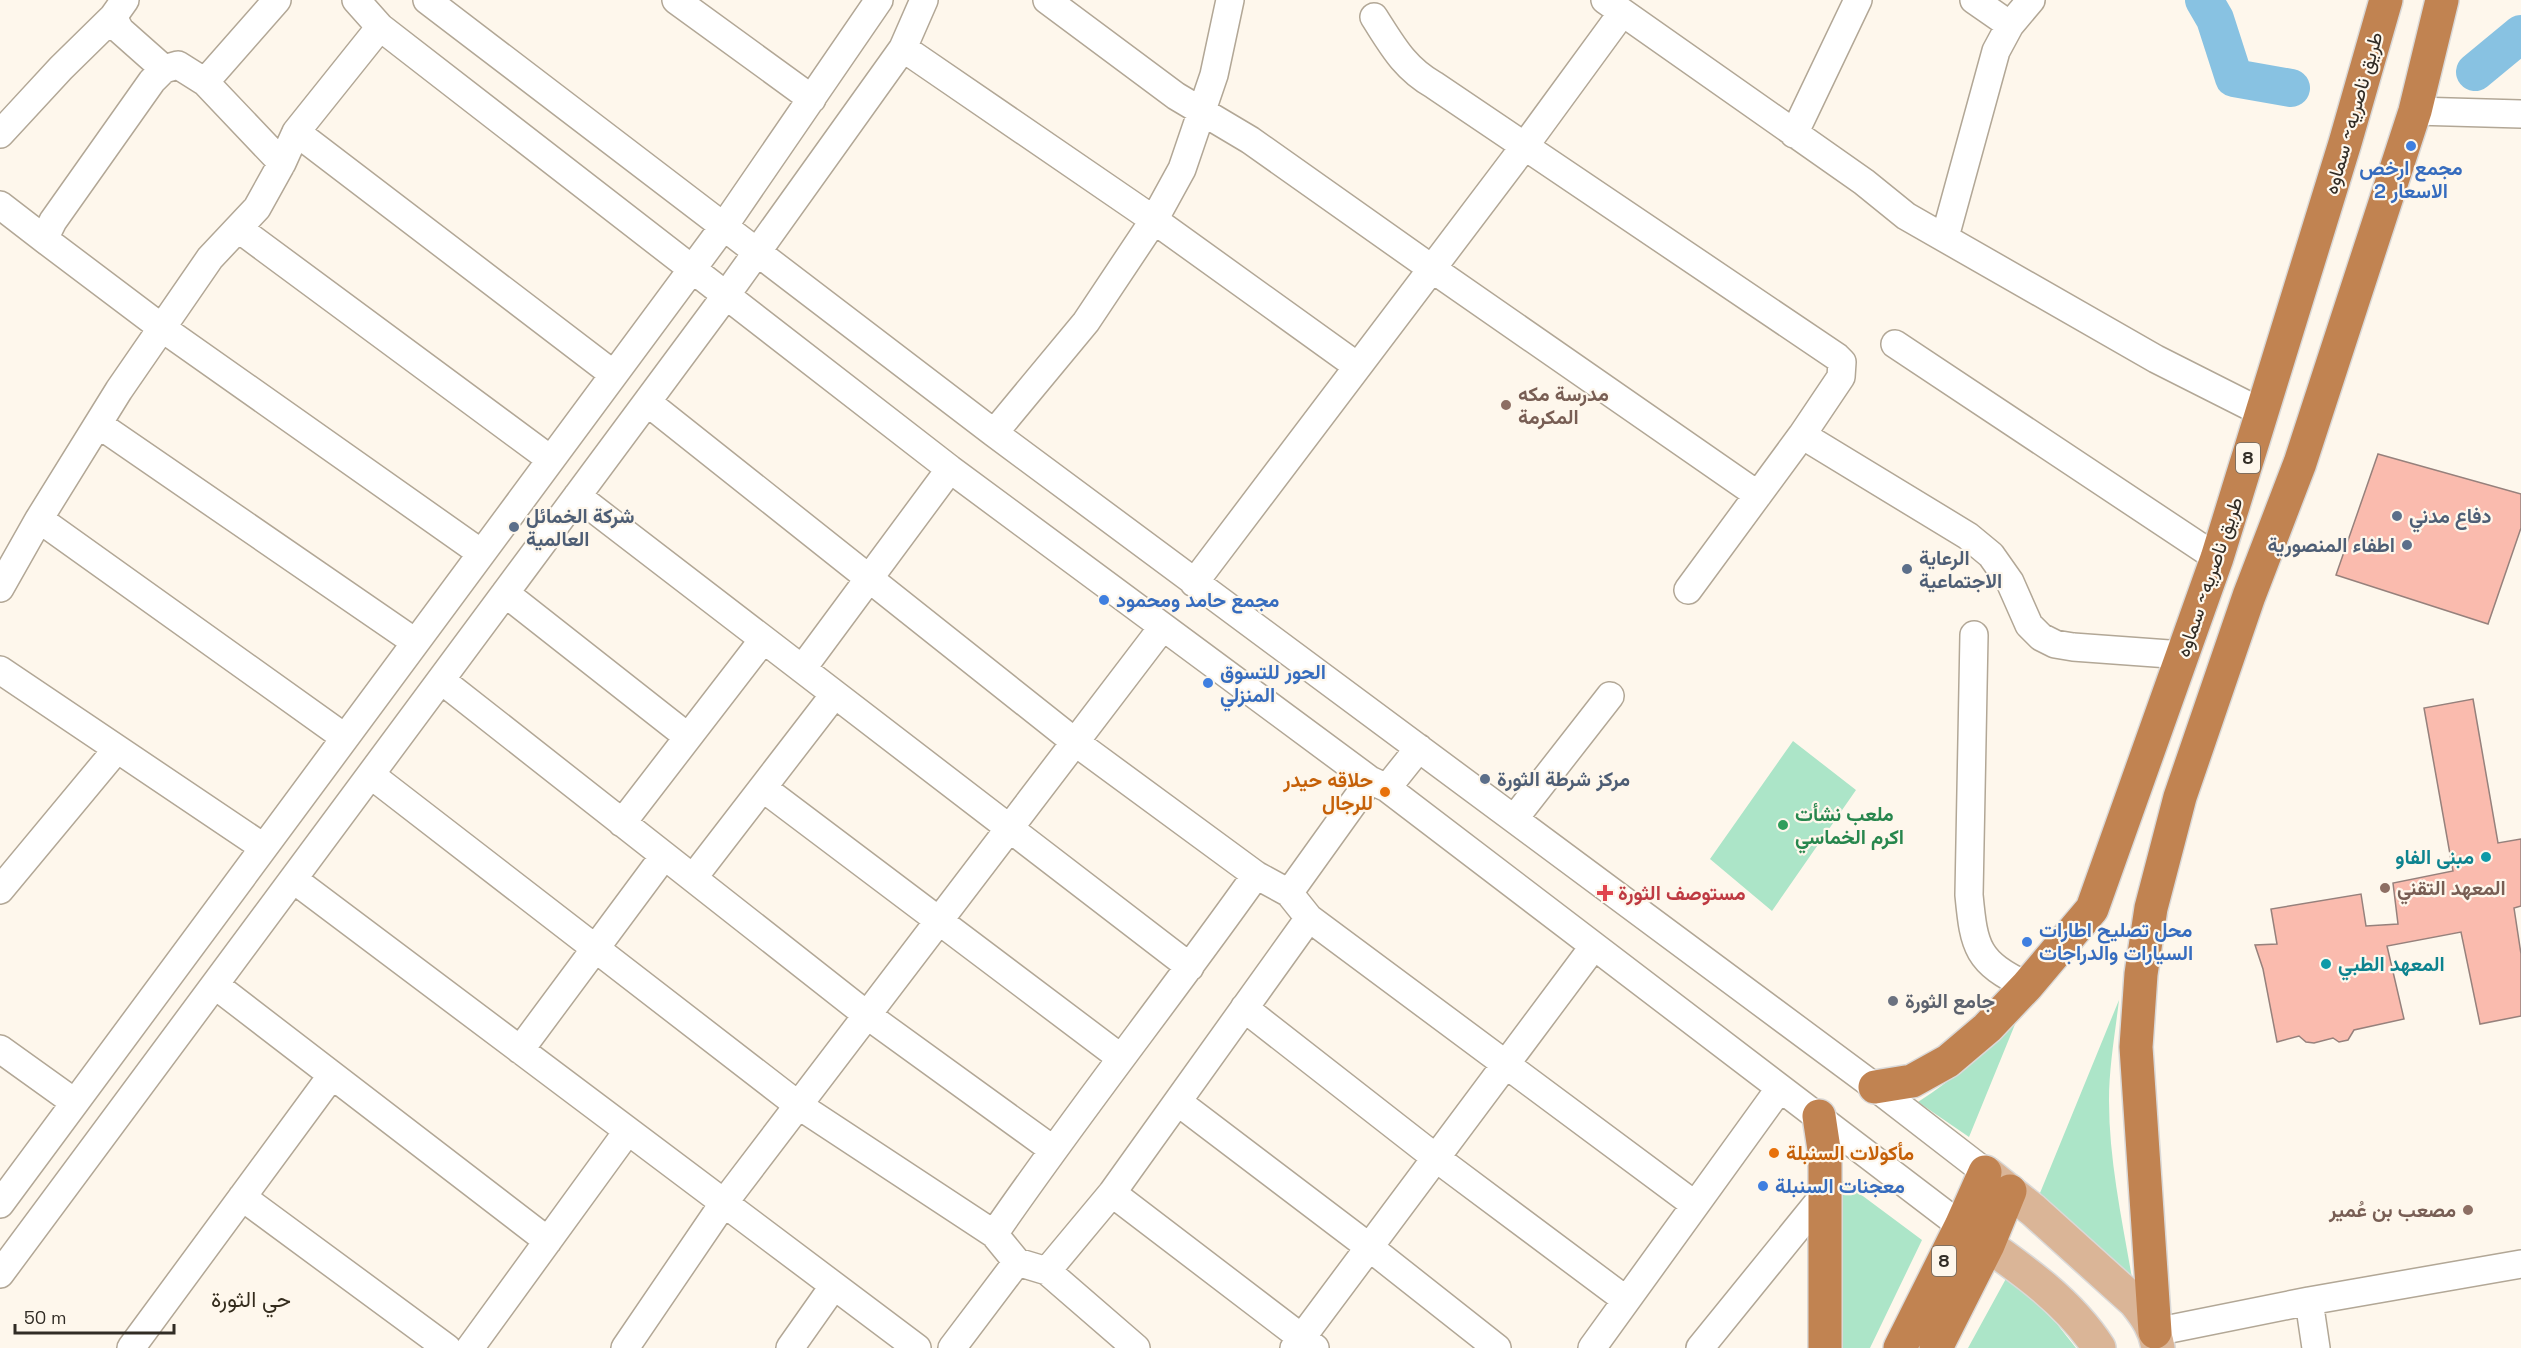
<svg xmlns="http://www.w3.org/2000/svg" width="2521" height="1348" viewBox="0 0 2521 1348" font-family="'Space Grotesk',Vazirmatn,sans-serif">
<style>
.green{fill:#ace5c8}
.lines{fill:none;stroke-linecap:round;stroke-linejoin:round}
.river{stroke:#88c2e2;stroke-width:38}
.building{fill:#fabbae;stroke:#96817c;stroke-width:1.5}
.minor-casing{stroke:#b2a796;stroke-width:30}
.major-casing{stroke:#dad9d8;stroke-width:36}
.highway-casing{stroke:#dad9d8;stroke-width:36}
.minor{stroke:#fff;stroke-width:27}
.major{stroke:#dab597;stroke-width:33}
.highway{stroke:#c18351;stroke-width:33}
.shop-dot{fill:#3f7fe0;stroke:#fef7ec;stroke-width:2}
.education-dot{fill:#8d6e63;stroke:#fef7ec;stroke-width:2}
.service-dot{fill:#5c6f8a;stroke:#fef7ec;stroke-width:2}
.food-dot{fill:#e8710a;stroke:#fef7ec;stroke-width:2}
.leisure-dot{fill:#2e9e5b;stroke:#fef7ec;stroke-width:2}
.culture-dot{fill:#0f9aa8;stroke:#fef7ec;stroke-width:2}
.health-dot{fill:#e0444e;stroke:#fef7ec;stroke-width:2}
.worship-dot{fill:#6b7280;stroke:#fef7ec;stroke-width:2}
.labels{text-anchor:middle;stroke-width:4.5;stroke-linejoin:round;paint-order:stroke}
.shield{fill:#fef7ec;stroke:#6e6961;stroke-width:1.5}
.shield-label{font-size:18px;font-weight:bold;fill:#312c25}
.street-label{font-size:20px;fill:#312c25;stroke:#fef7ec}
.shop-label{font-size:20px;font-weight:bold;fill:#366cbe;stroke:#fef7ec;text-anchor:start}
.education-label{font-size:20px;font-weight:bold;fill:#785e54;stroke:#fef7ec;text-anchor:start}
.service-label{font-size:20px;font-weight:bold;fill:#4e5e75;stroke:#fef7ec;text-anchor:start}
.food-label{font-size:20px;font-weight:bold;fill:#c56008;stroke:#fef7ec;text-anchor:end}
.leisure-label{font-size:20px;font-weight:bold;fill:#27864d;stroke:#fef7ec;text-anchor:start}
.culture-label{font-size:20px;font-weight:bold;fill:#0d838f;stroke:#fef7ec;text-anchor:end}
.health-label{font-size:20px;font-weight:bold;fill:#be3a42;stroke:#fef7ec;text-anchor:start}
.worship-label{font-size:20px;font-weight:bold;fill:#5b616d;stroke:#fef7ec;text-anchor:start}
.quarter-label{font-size:22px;fill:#342c1d;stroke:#fef7ec}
</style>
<rect width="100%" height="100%" fill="#fef7ec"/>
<path class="green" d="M 1793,741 L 1856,790 L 1772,911 L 1710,859 Z
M 2119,1000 C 2115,1034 2109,1067 2109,1101 C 2109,1162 2123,1224 2133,1284 L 2040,1193 Z
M 2018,1017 L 1969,1137 L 1918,1102 C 1956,1078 1987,1049 2018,1017 Z
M 1840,1179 L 1922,1240 L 1870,1348 L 1835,1348 Z
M 2008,1275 L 2057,1324 L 2076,1348 L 1968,1348 Z"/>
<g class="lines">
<path class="river" d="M 2204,0 L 2215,19 L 2234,78 L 2291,88
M 2475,72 L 2521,34"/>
</g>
<path class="building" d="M 2378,454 L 2521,494 L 2521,528 L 2488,624 L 2336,575 Z
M 2473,699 L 2498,843 L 2521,839 L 2521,906 L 2514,908 L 2521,954 L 2521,1016 L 2480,1024 L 2461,932 L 2387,946 L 2404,1019 L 2354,1030 L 2348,1040 L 2339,1042 L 2333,1038 L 2314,1043 L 2306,1042 L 2299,1036 L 2277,1042 L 2263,969 L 2255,945 L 2277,944 L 2271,909 L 2361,894 L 2366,926 L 2398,924 L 2393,883 L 2453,871 L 2424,708 Z"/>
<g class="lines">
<defs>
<path id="minor" d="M 125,0 L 113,17 L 120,30 L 164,69
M 277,0 L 205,82 L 282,163
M 356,0 L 380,27 L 950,469 L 1370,780 L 1387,788 L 1961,1226
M 427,0 L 994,433 L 1875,1087 L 1985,1172
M 676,0 L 812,99
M 1047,0 L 1176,96 L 1250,140 L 1431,268 L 1758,495
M 1605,0 L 1864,182 L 1906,216 L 2156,359 L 2263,413
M 1974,0 L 2010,25
M 1374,17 C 1392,45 1404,68 1434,85 L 1837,357 L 1842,362 L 1841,377 L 1802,435 L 1688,590
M 903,48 L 1154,220 L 1357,366
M 205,82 L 178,65 L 164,69 L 152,81 L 53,221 L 48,231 L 48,242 L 162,328 L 481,553
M 2415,111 L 2521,114
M 296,132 L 613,374
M 0,134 L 61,68 L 113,17
M 1794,134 L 1858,0
M 0,205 L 48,242
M 239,229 L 550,459
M 1945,237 L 1996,51 L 2010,25 L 2031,0
M 1895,344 L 2217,558
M 647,402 L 1075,742 L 1256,875 L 1289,893 L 1309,918 L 1695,1205
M 98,424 L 415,642
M 994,433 L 1086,322 L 1154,220 L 1182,169 L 1214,75 L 1230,0
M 1802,435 L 1968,536 L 1991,555 L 2010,582 L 2029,625 L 2041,637 L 2055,644 L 2073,647 L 2183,655
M 577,496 L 1190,967
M 39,519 L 344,737
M 1194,583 L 1524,147 L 1622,13
M 0,588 L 39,519 L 119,390 L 210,258 L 257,208 L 282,163 L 296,132 L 380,27
M 505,593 L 688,737
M 1974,635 L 1969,895 C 1974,948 1977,962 2027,986
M 802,669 L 950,469
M 0,670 L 263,847
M 441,680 L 867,1015 L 1052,1149
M 371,775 L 798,1105 L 994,1234 L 1017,1262 L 1047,1271 L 1136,1348
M 763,788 L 1121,1058
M 1387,788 L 1419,748
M 1514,819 L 1610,696
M 622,823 L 763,640
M 693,878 L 834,695
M 293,879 L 917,1348
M 0,890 L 117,749
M 1289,893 L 1370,780
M 215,985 L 548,1241
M 1244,1008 L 1436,1158 L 1626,1300
M 0,1049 L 74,1102
M 520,1050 L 664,856
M 1178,1102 L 1369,1247 L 1497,1348
M 1112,1193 L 1315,1348
M 242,1197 L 447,1348
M 0,1204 L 724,226 L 879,0
M 994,1234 C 1078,1112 1170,996 1256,875
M 1047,1271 L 1112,1193 L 1309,918
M 0,1274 L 727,294 L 903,48 L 924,0
M 2309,1301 L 2316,1348
M 2155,1332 L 2309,1301 L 2521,1264
M 131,1348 L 332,1075
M 470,1348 L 627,1132
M 625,1348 L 723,1204 L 1162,628
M 790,1348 L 833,1287
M 952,1348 L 1017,1262
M 1294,1348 L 1594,946
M 1592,1348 L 1780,1088
M 1700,1348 L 1825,1194"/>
<path id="major" d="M 1988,1174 L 2033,1210 L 2135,1302 C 2147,1317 2155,1329 2158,1348
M 1965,1229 C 2013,1263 2067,1298 2099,1348"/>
<path id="highway" d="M 1875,1087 L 1912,1081 L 1948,1061 L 1987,1028 L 2027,986 L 2092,909 L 2217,558 L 2345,143 L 2386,0
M 1819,1116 L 1825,1156 L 1825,1348
M 2155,1332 L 2136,1047 L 2141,974 L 2151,908 L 2180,797 L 2249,596 L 2300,463 L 2415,111 L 2442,0
M 1900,1348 L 1961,1226 L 1985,1172
M 1936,1348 L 1988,1245 L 2010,1191"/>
</defs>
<use href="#minor" class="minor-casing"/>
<use href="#major" class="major-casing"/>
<use href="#highway" class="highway-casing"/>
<use href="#minor" class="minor"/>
<use href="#major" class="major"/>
<use href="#highway" class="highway"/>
</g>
<g class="shop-dot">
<circle cx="2411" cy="146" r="6"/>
<circle cx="1104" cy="600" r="6"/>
<circle cx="1208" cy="683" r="6"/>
<circle cx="2027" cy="942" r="6"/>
<circle cx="1763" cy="1186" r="6"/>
</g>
<g class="education-dot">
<circle cx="1506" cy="405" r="6"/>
<circle cx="2385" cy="888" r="6"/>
<circle cx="2468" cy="1210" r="6"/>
</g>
<g class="service-dot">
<circle cx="2397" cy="516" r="6"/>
<circle cx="514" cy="527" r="6"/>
<circle cx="2407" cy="545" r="6"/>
<circle cx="1907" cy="569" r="6"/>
<circle cx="1485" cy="779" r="6"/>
</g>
<g class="food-dot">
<circle cx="1385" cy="792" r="6"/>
<circle cx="1774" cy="1153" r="6"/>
</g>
<circle class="leisure-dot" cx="1783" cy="825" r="6"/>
<g class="culture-dot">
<circle cx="2486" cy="857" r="6"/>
<circle cx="2326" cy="964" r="6"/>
</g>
<path class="health-dot" d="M1602 884h6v6h6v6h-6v6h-6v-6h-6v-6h6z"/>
<circle class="worship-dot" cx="1893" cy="1001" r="6"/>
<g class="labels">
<g class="shield">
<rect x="2236" y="443" width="24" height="30" rx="4.5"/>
<rect x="1932" y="1246" width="24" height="30" rx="4.5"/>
</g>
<g class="shield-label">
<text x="2248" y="464">8</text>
<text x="1944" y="1267">8</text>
</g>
<g class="street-label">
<text transform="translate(2353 113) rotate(-74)" y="7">طريق ناصريه~ سماوه</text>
<text transform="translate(2209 577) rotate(-71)" y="7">طريق ناصريه~ سماوه</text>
</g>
<g class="shop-label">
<text x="2411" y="175" text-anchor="middle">مجمع ارخص<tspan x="2411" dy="23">الاسعار 2</tspan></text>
<text x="1116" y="607">مجمع حامد ومحمود</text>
<text x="1220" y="679">الحور للتسوق<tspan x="1220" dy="23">المنزلي</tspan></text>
<text x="2039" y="937">محل تصليح اطارات<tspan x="2039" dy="23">السيارات والدراجات</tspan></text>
<text x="1775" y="1193">معجنات السنبلة</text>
</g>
<g class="education-label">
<text x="1518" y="401">مدرسة مكه<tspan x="1518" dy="23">المكرمة</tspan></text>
<text x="2397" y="895">المعهد التقني</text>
<text x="2456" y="1217" text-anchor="end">مصعب بن عُمير</text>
</g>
<g class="service-label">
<text x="526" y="523">شركة الخمائل<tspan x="526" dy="23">العالمية</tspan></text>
<text x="2409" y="523">دفاع مدني</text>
<text x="2395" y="552" text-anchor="end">اطفاء المنصورية</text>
<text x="1919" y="565">الرعاية<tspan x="1919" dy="23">الاجتماعية</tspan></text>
<text x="1497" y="786">مركز شرطة الثورة</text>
</g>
<g class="food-label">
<text x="1373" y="787">حلاقه حيدر<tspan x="1373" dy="23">للرجال</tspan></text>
<text x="1786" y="1160" text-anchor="start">مأكولات السنبلة</text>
</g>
<g class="leisure-label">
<text x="1795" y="821">ملعب نشأت<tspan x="1795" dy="23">اكرم الخماسي</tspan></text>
</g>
<g class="culture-label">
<text x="2474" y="864">مبنى الفاو</text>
<text x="2338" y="971" text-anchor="start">المعهد الطبي</text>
</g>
<g class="health-label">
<text x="1618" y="900">مستوصف الثورة</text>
</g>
<g class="worship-label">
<text x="1905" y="1008">جامع الثورة</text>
</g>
<g class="quarter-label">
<text x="251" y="1307">حي الثورة</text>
</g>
</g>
<path d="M15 1324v9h159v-9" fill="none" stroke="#312c25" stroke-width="3"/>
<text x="24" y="1324" font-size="18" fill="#312c25" stroke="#fef7ec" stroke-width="4.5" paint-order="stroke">50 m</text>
</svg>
